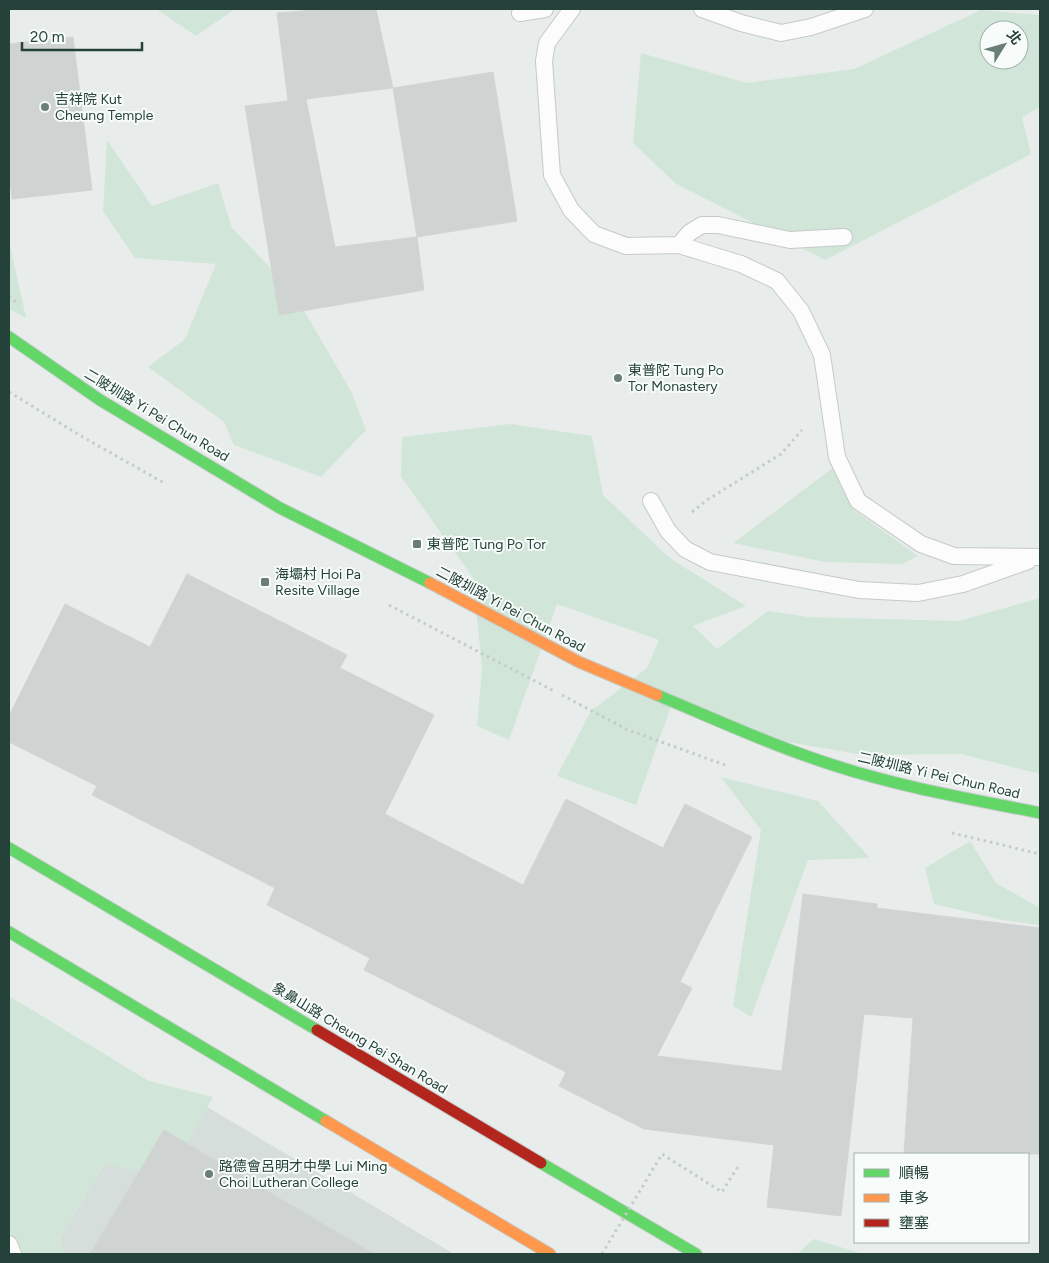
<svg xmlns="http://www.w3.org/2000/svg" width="1049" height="1263" viewBox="0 0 1049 1263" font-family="Figtree,'Noto Sans TC',sans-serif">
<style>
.built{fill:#d6dedb}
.green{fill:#d1e6d8;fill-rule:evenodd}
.building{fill:#cfd4d2;stroke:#d1d6d4}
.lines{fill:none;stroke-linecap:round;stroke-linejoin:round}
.lane-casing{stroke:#c5cac8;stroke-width:18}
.fast-casing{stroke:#c3cbc8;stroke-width:13}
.slow-casing{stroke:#c3cbc8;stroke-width:13}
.jam-casing{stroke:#c3cbc8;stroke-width:13}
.path{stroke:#c3ccca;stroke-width:3;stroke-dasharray:2.5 4;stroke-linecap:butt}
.lane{stroke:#fcfcfc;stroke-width:16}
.fast{stroke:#63d668;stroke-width:11}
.slow{stroke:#ff974d;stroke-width:11}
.jam{stroke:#b3261e;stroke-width:11}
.path-bridge{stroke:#c3ccca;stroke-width:3;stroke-dasharray:2.5 4;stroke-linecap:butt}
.poi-dot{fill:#697e78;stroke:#f7fbf9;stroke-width:2}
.labels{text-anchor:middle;stroke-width:4;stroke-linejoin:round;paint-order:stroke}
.poi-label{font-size:14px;fill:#24423a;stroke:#f7fbf9;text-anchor:start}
.street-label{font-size:14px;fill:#24423a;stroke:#f7fbf9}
</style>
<rect width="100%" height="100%" fill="#e8edeb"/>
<path class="built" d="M 152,1083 L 199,1102 L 454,1254 L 64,1254 L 59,1240 Z"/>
<path class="green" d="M 156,9 L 235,9 L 196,36 Z
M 981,10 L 1040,15 L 1040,107 L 1022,117 L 1031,154 L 825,260 L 675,183 L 633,143 L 641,53 L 747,83 L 854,69 ZM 989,30 L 1019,30 L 1019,60 L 989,60 Z
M 107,140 L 152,206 L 218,183 L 232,228 L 292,290 L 352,393 L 366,430 L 321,477 L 234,445 L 224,422 L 148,367 L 185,339 L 216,264 L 135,258 L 103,211 Z
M 9,242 L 26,317 L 26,318 L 9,309 Z
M 511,424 L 592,436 L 603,495 L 671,559 L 746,606 L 693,626 L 717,649 L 768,611 L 808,617 L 959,621 L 1040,598 L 1040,774 L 961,754 L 863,755 L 748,735 L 674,698 L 636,805 L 557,776 L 591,711 L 647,668 L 659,640 L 557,604 L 509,740 L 477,726 L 482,669 L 473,578 L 401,477 L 402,437 Z
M 834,467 L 854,510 L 918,556 L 902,564 L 825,562 L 733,543 Z
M 721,777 L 818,801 L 870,858 L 808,860 L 751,1017 L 733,1006 L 761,830 Z
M 970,841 L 996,883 L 1040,908 L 1040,925 L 1003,920 L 934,904 L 925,868 Z
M 9,996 L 149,1081 L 213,1097 L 169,1176 L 104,1164 L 59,1240 L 64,1254 L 9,1254 Z
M 814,1239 L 863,1254 L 797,1254 Z"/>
<path class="building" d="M 326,9 L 376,9 L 393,88 L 306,99 L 335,247 L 417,237 L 424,290 L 279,315 L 245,106 L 288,101 L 277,13 Z
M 73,37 L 92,190 L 12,199 L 9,171 L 9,44 Z
M 493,72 L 517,221 L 417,237 L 393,88 Z
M 187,574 L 347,655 L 340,668 L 434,715 L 385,814 L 523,885 L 566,799 L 663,848 L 685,804 L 752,837 L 680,982 L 692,988 L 657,1056 L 782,1071 L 803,894 L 877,904 L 877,908 L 1040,928 L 1040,1154 L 904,1154 L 913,1018 L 864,1014 L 841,1216 L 767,1207 L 774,1145 L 644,1129 L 559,1086 L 566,1072 L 364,970 L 370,958 L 267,905 L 275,888 L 92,795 L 97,786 L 9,742 L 9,716 L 65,604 L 150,647 Z
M 164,1130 L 374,1254 L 90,1254 Z"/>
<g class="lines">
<defs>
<path id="lane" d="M 522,9 L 520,13 L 545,9
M 572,9 L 547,43 L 544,61 L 552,175 L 571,210 L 594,234 L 626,246 L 679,245 L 741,264 L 777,281 L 801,311 L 822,355 L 837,457 L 858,501 L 921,544 L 954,556 L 1040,557
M 702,9 L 741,23 L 781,33 L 811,27 L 865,9
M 679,245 L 689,233 L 702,225 L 718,225 L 790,240 L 844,237
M 651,501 L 668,531 L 685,549 L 710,562 L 859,590 L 918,593 L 963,584 L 1028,561
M 9,1244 L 13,1254"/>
<path id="fast" d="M 9,337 L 100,400 L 280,508 L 430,583
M 657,695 C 715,719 773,746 833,765 C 900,787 971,799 1040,813
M 9,848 L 317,1030
M 9,932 L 326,1121
M 541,1163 L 696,1254"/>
<path id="slow" d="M 430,583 L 579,662 L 657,695
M 326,1121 L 550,1254"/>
<path id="jam" d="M 317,1030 L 541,1163"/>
</defs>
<use href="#lane" class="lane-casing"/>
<use href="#fast" class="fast-casing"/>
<use href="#slow" class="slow-casing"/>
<use href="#jam" class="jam-casing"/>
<path class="path" d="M 9,296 L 16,302
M 9,392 L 81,436 L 166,484
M 692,512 L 707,500 L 781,454 L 802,430
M 389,605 L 554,691
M 562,695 L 628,730 L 728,766
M 952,833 L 1040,854"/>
<use href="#lane" class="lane"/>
<use href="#fast" class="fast"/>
<use href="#slow" class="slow"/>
<use href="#jam" class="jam"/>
<path class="path-bridge" d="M 602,1254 L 662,1154 L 722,1192 L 739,1165"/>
</g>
<g class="poi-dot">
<circle cx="45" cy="107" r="5"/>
<circle cx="618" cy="378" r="5"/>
<rect x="412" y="539" width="10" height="10" rx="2.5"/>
<rect x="260" y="577" width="10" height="10" rx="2.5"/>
<circle cx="209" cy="1174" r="5"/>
</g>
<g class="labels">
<g class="poi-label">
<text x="55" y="104">吉祥院 Kut<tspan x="55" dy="16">Cheung Temple</tspan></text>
<text x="628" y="375">東普陀 Tung Po<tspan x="628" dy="16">Tor Monastery</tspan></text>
<text x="427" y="549">東普陀 Tung Po Tor</text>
<text x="275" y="579">海壩村 Hoi Pa<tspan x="275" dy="16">Resite Village</tspan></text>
<text x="219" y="1171">路德會呂明才中學 Lui Ming<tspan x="219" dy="16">Choi Lutheran College</tspan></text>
</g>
<g class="street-label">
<text transform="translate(157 415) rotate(31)" y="5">二陂圳路 Yi Pei Chun Road</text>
<text transform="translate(511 609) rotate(28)" y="5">二陂圳路 Yi Pei Chun Road</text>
<text transform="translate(939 775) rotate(13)" y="5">二陂圳路 Yi Pei Chun Road</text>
<text transform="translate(360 1038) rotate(31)" y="5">象鼻山路 Cheung Pei Shan Road</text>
</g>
</g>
<rect width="1049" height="1263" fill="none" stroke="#24423a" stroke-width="20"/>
<rect x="854" y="1153" width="175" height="90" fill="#f7fbf9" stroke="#a3b1ad"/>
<rect x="864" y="1169" width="25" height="8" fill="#63d668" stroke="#a3b1ad"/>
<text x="899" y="1178" font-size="15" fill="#24423a">順暢</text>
<rect x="864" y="1194" width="25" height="8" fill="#ff974d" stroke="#a3b1ad"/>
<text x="899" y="1203" font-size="15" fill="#24423a">車多</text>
<rect x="864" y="1219" width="25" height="8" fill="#b3261e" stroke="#a3b1ad"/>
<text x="899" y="1228" font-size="15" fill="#24423a">壅塞</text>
<g transform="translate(1004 45) rotate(53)"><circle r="24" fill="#f7fbf9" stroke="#a3b1ad"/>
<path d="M0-4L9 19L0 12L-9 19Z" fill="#697e78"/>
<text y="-8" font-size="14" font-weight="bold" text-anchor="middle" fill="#24423a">北</text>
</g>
<path d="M22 42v8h120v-8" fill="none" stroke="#24423a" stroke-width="2.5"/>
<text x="30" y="42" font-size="15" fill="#24423a" stroke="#f7fbf9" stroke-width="4" paint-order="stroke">20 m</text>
</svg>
